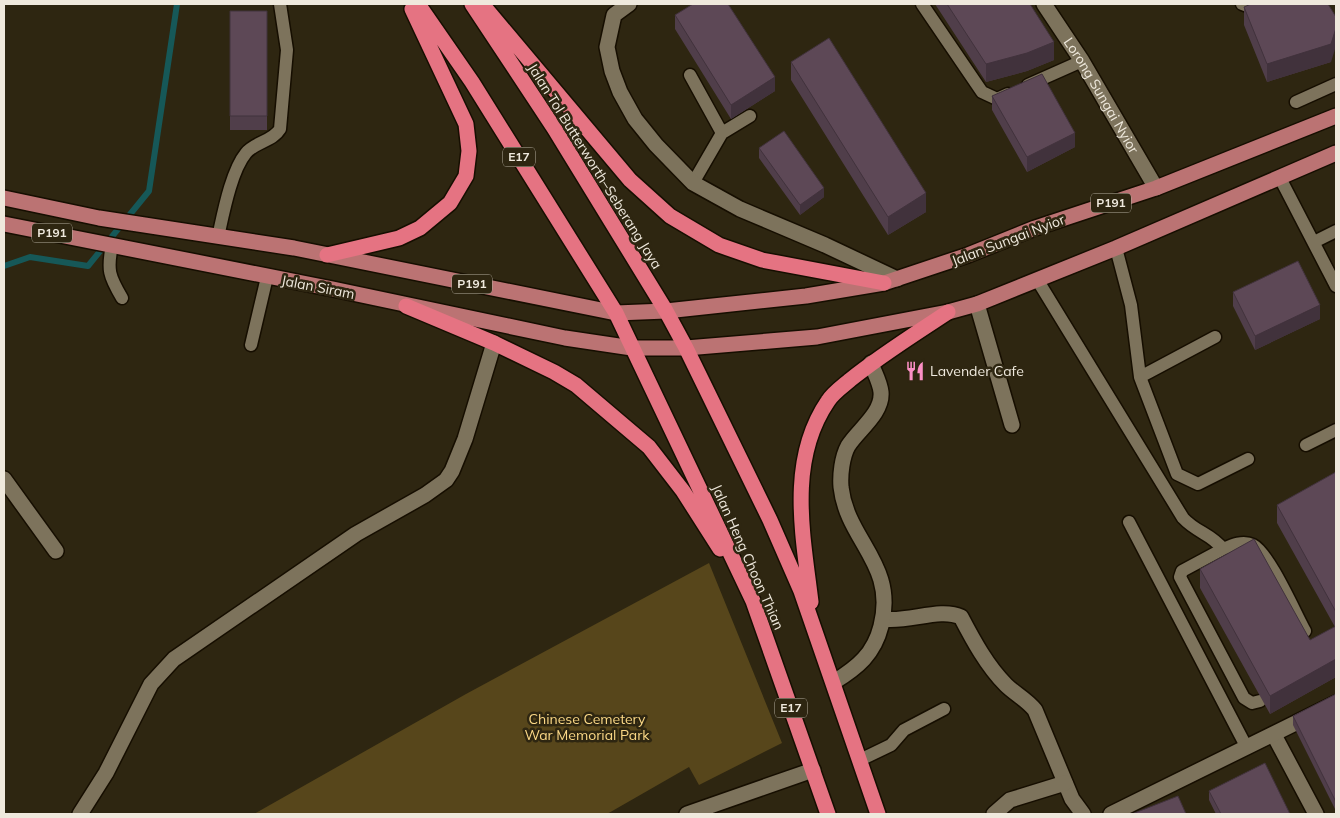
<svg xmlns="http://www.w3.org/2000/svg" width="1340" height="818" viewBox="0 0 1340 818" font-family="Mulish,sans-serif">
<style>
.green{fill:#57461b}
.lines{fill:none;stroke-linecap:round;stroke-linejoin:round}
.stream{stroke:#165858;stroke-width:6}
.lane-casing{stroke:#160e00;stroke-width:15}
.street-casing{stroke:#160e00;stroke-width:18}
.primary-casing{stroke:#160e00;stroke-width:18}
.highway-casing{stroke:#160e00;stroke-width:18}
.lane{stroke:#7d735c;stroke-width:12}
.street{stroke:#7d735c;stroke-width:15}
.primary{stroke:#bb7373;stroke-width:15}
.highway{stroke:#e57382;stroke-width:15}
.wall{fill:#503e4a}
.shaded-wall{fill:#41323c}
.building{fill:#5d4856;stroke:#41323c}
.labels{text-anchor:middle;stroke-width:5;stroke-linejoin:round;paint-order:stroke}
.shield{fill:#2e2611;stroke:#b5aea0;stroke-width:1}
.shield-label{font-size:12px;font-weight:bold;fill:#efe9dd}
.street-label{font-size:14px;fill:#efe9dd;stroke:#2e2611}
.poi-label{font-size:14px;fill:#efe9dd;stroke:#2e2611;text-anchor:start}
.park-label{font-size:14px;fill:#fbd886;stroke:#2e2611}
</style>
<rect width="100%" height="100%" fill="#2e2611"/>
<path class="green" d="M 709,563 L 782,743 L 699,785 L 689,767 L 607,814 L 254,814 L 466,694 Z"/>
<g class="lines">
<path class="stream" d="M 4,266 L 30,257 L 88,266 L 149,191 L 177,4"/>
<defs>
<path id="lane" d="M 922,4 L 982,92 L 997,99 L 1008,94
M 1242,4 L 1255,9 L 1269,4
M 690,75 L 722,133
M 1028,85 L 1082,61
M 1296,102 L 1336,84
M 1280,178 L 1336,286
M 693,183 L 722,133 L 750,116
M 218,237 C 223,215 231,171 246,153 C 255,142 273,141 280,129 L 287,50 L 280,4
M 1314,242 L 1336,231
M 112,245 C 107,270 109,276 122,298
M 1116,248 L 1131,305 L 1140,377 L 1177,474 L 1198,484 L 1248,459
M 1038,281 L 1183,518 C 1197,533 1210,533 1223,549 C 1232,545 1243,540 1253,545 C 1269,553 1295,613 1305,631
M 251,345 L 267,277
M 1140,377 L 1215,337
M 1306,445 L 1336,430
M 1129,522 L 1247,748
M 1223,549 L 1182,571 L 1180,577 L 1244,698 L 1252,703 L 1260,701
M 860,760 L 891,745 L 904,730 L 944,709"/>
<g id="street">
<path d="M 629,4 L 614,15 L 607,47 L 612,71 L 620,92 L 635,119 L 656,145 L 693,183 L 740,209 L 825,245 L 897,279"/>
<path id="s1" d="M 1044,4 L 1082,61 L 1156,188"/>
<path d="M 977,304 L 1012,425"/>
<path d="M 4,479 L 56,551"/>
<path d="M 883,619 C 908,623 940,607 961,617 C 973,640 987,666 1006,685 C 1015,694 1026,699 1035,710 L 1072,799 L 1083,814"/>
<path d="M 834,682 C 858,667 874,654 881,626 C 897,564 847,541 841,487 C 840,475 842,457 848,446 C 858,430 883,413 881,392 C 880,382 874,372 871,363"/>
<path d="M 1274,735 L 1316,814"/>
<path d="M 80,814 L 106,773 L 151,684 L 174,659 L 356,534 L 425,495 L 446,480 L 452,471 L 465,439 L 494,343"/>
<path d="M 687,814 L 813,770"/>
<path d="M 994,814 L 1010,800 L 1065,783"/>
<path d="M 1111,814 L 1336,703"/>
</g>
<path id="primary" d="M 4,198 L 99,218 L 294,248 L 616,313 L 666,311 L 806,296 L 884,283 L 968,255 L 1035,228 L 1156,188 L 1336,116
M 4,224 L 333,289 L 565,338 L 632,348 L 686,348 L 817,337 L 948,312 L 977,304 L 1116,248 L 1336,153"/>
<path id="highway" d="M 418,4 L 472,82 L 616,313 L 753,601 L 828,814
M 472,4 L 554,128 L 666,311 L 686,348 L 770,520 L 801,591 L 878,814
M 482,4 L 630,180 L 670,216 L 719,245 L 762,260 L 884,283
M 327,255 L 399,238 L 420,228 L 450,203 L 466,176 L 469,151 L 466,124 L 412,9
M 406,306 L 494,343 L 554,372 L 576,385 L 649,447 L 683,491 L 720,549
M 811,602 C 803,535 787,461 828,401 C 833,393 843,386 850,380 C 881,355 915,334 948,312"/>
</defs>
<use href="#lane" class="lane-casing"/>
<use href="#street" class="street-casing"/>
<use href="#primary" class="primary-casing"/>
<use href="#highway" class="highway-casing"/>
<use href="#lane" class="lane"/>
<use href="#street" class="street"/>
<use href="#primary" class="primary"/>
<use href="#highway" class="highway"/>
</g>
<path class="wall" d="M 935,4 L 1030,4 L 1054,60 L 1027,71 L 986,82 Z
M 1244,7 L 1331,62 L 1267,82 L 1244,25 Z
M 230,11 L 267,11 L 267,130 L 230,130 Z
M 675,15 L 775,91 L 731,119 L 675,29 Z
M 791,62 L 926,212 L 888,235 L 791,80 Z
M 992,96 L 1075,147 L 1027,172 L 992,110 Z
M 759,148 L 824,197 L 800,215 L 759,158 Z
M 1233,292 L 1320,319 L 1255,350 L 1233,306 Z
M 1336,472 L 1336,677 L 1270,714 L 1200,588 L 1200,569 L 1310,640 L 1335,627 L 1277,523 L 1277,505 Z
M 1336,694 L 1336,811 L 1293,725 L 1293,716 Z
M 1209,791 L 1290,814 L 1216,814 L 1209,800 Z"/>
<path class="shaded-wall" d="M 1336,28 L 1336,46 L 1331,62 L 1267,82 L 1267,64 Z
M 1054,42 L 1054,60 L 1027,71 L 986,82 L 986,64 Z
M 775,77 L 775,91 L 731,119 L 731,105 Z
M 1075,133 L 1075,147 L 1027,172 L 1027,157 Z
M 824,188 L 824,197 L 800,215 L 800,205 Z
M 926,193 L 926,212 L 888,235 L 888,217 Z
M 1320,305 L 1320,319 L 1255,350 L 1255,336 Z
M 1336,659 L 1336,677 L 1270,714 L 1270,696 Z"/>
<path class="building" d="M 693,4 L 728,4 L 775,77 L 731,105 L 675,15 Z
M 947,4 L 1030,4 L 1054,42 L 1027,53 L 986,64 Z
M 1251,4 L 1328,4 L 1336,17 L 1336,28 L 1331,44 L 1267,64 L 1244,7 Z
M 230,11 L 267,11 L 267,116 L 230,116 Z
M 829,38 L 926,193 L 888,217 L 791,62 Z
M 1042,74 L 1075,133 L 1027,157 L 992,96 Z
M 784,131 L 824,188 L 800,205 L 759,148 Z
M 1298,261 L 1320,305 L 1255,336 L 1233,292 Z
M 1336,472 L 1336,612 L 1277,505 Z
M 1254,539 L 1310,640 L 1336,626 L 1336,659 L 1270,696 L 1200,569 Z
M 1336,694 L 1336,802 L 1293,716 Z
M 1265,763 L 1290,814 L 1221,814 L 1209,791 Z
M 1178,796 L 1186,814 L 1132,814 Z"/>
<defs>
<symbol id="restaurant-bare" viewBox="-9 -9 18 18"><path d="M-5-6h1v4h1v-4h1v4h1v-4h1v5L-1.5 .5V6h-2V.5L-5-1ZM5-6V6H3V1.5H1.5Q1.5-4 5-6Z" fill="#fb8fc5" stroke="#2e2611" stroke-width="2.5" paint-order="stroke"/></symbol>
</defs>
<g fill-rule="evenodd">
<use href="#restaurant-bare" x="901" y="357" width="28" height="28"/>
</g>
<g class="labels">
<g class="shield">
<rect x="503" y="147.5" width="32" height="19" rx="4"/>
<rect x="1091" y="193.5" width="40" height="19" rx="4"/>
<rect x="32" y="223.5" width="40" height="19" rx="4"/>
<rect x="452" y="274.5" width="40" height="19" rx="4"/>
<rect x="775" y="698.5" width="32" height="19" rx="4"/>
</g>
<g class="shield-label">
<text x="519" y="161">E17</text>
<text x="1111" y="207">P191</text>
<text x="52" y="237">P191</text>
<text x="472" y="288">P191</text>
<text x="791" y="712">E17</text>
</g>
<g class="street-label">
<text dy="5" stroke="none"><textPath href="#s1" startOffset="108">Lorong Sungai Nyior</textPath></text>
<text transform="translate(595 166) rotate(58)" y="5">Jalan Tol Butterworth–Seberang Jaya</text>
<text transform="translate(1008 240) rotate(-21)" y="5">Jalan Sungai Nyior</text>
<text transform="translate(318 287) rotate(11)" y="5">Jalan Siram</text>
<text transform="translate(748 557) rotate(66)" y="5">Jalan Heng Choon Thian</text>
</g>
<g class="poi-label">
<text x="930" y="376">Lavender Cafe</text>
</g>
<g class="park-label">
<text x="587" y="724">Chinese Cemetery<tspan x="587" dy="16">War Memorial Park</tspan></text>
</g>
</g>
<rect width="1340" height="818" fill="none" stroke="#efe9dd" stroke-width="10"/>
</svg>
